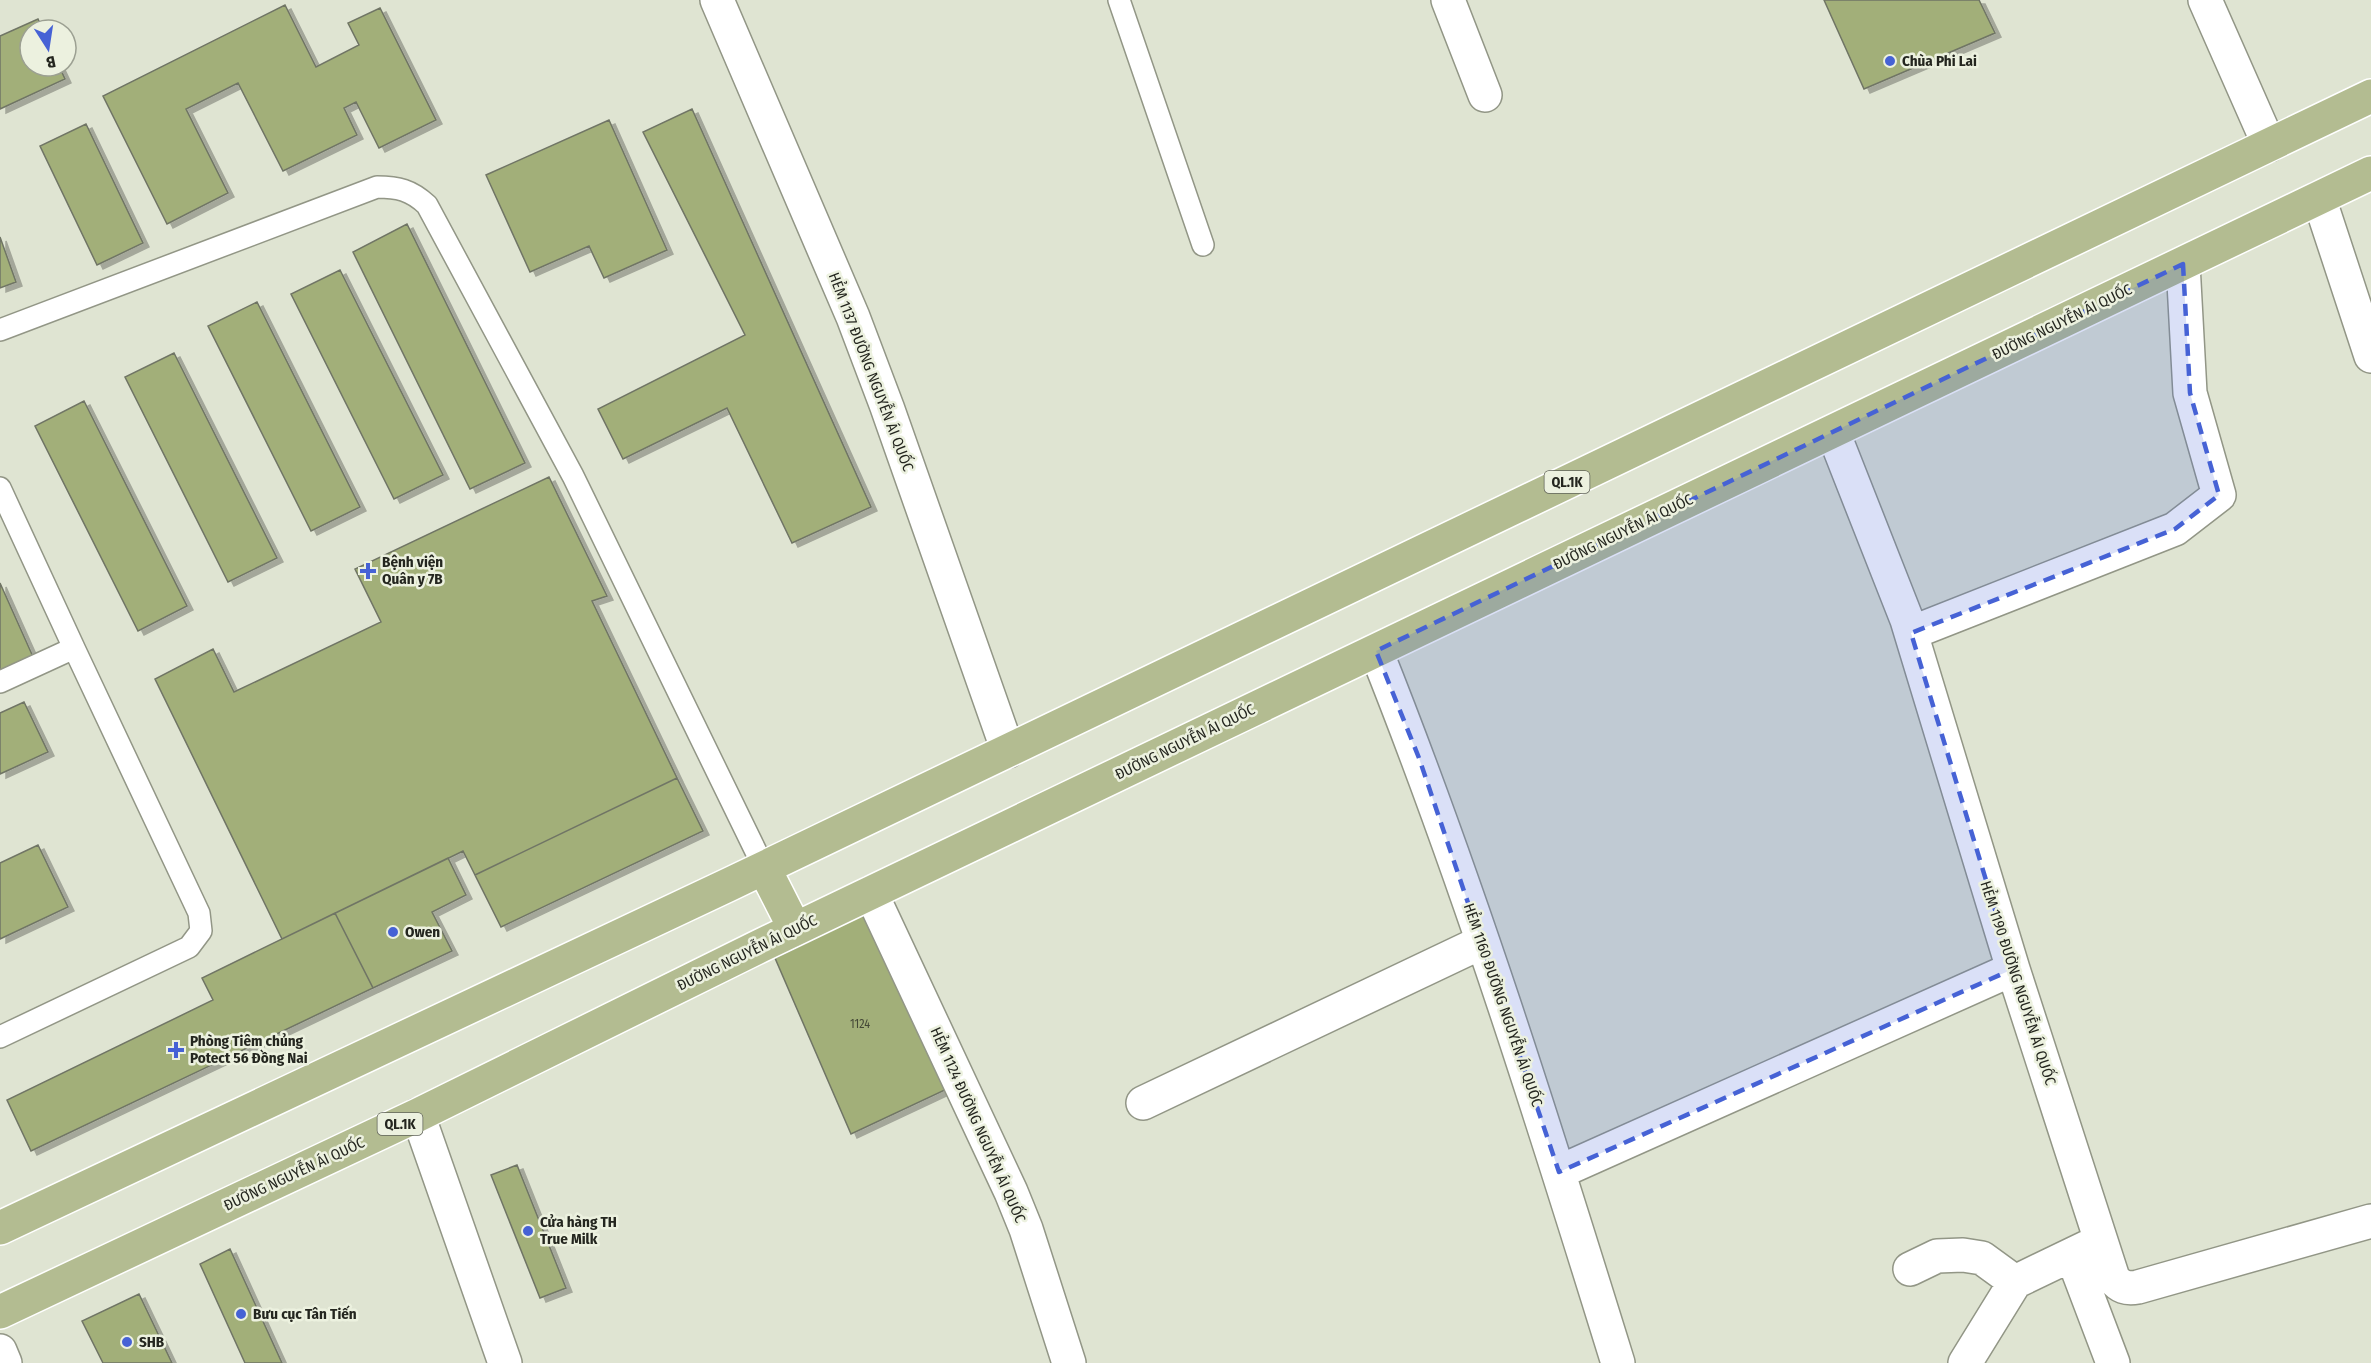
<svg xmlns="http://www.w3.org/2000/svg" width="2371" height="1363" viewBox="0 0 2371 1363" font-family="'Fira Sans Condensed',sans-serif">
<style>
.building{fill:#a2af79;stroke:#707565;stroke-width:1.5;filter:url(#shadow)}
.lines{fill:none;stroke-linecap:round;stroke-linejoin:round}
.lane-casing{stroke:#929686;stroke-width:24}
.street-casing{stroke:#929686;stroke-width:36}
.primary-casing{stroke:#fff;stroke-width:36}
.lane{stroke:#fff;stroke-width:21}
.street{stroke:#fff;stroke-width:33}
.primary{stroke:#b3bc91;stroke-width:33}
.marked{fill:#4662d5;fill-opacity:0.2;stroke:#4662d5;stroke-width:4.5;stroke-dasharray:12 8;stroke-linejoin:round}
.poi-dot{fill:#4662d5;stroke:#ecf1df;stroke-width:2}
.labels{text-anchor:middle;stroke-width:5;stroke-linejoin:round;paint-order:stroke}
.number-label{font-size:12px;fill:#444836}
.shield{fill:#ecf1df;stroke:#606359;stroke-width:1.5}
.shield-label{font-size:14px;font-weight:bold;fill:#24261f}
.poi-label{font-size:15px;font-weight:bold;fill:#24261f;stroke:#ecf1df;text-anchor:start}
.street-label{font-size:15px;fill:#24261f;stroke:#ecf1df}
</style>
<defs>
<filter id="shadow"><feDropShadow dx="6" dy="4" stdDeviation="0" flood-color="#0004"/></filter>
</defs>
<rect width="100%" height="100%" fill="#dfe4d2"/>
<path class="building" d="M 1824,0 L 1979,0 L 1995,33 L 1864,89 Z
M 285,5 L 316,67 L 359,45 L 348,23 L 380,8 L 436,120 L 379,148 L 356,102 L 344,108 L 357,135 L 283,171 L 238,83 L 186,109 L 228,193 L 167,224 L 103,96 Z
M 38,19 L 43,30 L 30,30 L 30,66 L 59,66 L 65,79 L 0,109 L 0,36 Z
M 692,109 L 871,507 L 792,543 L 727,408 L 623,459 L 598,409 L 745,335 L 643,132 Z
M 609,120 L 667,250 L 604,278 L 589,246 L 530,272 L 486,175 Z
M 86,124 L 143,243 L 97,265 L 40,146 Z
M 407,224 L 525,463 L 470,489 L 353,252 Z
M 0,237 L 16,282 L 0,288 Z
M 340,270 L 443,475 L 394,499 L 291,294 Z
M 257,302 L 360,507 L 311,531 L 208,326 Z
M 174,353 L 277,558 L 228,582 L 125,377 Z
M 84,401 L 187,606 L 138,631 L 35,426 Z
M 549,477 L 607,596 L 592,601 L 677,778 L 475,875 L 463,851 L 282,939 L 155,679 L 213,649 L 234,692 L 381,622 L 355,569 Z
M 0,583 L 34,659 L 0,674 Z
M 24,702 L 48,752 L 0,774 L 0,713 Z
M 677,778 L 703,831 L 501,927 L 475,875 Z
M 38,845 L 68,907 L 0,939 L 0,863 Z
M 448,858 L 466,895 L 432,912 L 452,951 L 373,988 L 335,913 Z
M 335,913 L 373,988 L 31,1151 L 7,1100 L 213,1000 L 202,978 Z
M 867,913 L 947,1089 L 851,1134 L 775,958 Z
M 517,1165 L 566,1288 L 540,1298 L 491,1175 Z
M 230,1249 L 282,1363 L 245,1363 L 200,1264 Z
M 139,1294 L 172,1363 L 103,1363 L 82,1321 Z"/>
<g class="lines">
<defs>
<path id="lane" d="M 1119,0 L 1203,245
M 0,330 L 377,187 C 398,187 411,190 427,205 L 573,476 L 764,868
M 0,488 L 74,648
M 0,682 L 74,648 L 199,913 L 201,931 L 189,947 L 0,1037"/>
<path id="street" d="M 717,0 L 853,317 L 887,407 L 1008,751
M 1448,0 L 1485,95
M 2205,0 L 2269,145
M 2319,198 L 2371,356
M 1833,432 L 1907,620 L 2013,969 L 2113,1278 C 2120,1287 2126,1289 2138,1287 L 2371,1221
M 1911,633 L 2175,529 L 2219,495 L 2190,393 L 2183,264
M 1376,651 C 1469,884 1544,1124 1618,1363
M 871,893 L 1011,1192 L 1026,1229 L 1069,1363
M 1143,1103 L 1482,942
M 418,1115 L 505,1363
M 1559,1172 L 2013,969
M 2072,1255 L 2113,1363
M 1910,1269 L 1937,1256 L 1963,1255 L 1982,1258 L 2015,1282
M 0,1351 L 5,1363
M 1965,1363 L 2015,1282 L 2100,1241"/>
<path id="primary" d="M 764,868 L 795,929
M 0,1228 L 728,885 L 2371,96
M 0,1312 L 418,1115 L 760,946 L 2371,173"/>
</defs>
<use href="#lane" class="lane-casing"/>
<use href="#street" class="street-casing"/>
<use href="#primary" class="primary-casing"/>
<use href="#lane" class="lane"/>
<use href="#street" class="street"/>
<use href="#primary" class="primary"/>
</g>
<path class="marked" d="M 2183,264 L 2190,393 L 2219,495 L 2175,529 L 1911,633 L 2013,969 L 1559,1172 L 1419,758 L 1376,651 Z"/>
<g class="poi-dot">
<circle cx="1890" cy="61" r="6"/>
<path d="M365 562h6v6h6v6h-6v6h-6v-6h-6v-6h6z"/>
<circle cx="393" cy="932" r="6"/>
<path d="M173 1041h6v6h6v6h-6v6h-6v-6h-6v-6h6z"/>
<circle cx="528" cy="1231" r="6"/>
<circle cx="241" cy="1314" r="6"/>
<circle cx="127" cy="1342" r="6"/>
</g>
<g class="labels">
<g class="number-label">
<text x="860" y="1028">1124</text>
</g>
<g class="shield">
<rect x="1544.5" y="471" width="45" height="22" rx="4.5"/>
<rect x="377.5" y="1113" width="45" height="22" rx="4.5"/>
</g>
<g class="shield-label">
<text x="1567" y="487">QL.1K</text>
<text x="400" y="1129">QL.1K</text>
</g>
<g class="poi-label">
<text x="1902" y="66">Chùa Phi Lai</text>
<text x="382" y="567">Bệnh viện<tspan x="382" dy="17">Quân y 7B</tspan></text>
<text x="405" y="937">Owen</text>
<text x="190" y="1046">Phòng Tiêm chủng<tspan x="190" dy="17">Potect 56 Đồng Nai</tspan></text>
<text x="540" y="1227">Cửa hàng TH<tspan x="540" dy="17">True Milk</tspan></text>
<text x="253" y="1319">Bưu cục Tân Tiến</text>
<text x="139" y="1347">SHB</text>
</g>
<g class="street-label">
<text transform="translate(2062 322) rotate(-26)" y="5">ĐƯỜNG NGUYỄN ÁI QUỐC</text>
<text transform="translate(871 372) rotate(69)" y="5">HẺM 1137 ĐƯỜNG NGUYỄN ÁI QUỐC</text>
<text transform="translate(1623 532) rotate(-26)" y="5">ĐƯỜNG NGUYỄN ÁI QUỐC</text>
<text transform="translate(1185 742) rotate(-26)" y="5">ĐƯỜNG NGUYỄN ÁI QUỐC</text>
<text transform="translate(747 953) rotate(-26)" y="5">ĐƯỜNG NGUYỄN ÁI QUỐC</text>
<text transform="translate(2018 983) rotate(72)" y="5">HẺM 1190 ĐƯỜNG NGUYỄN ÁI QUỐC</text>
<text transform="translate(1503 1005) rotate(71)" y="5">HẺM 1160 ĐƯỜNG NGUYỄN ÁI QUỐC</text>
<text transform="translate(978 1125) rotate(66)" y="5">HẺM 1124 ĐƯỜNG NGUYỄN ÁI QUỐC</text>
<text transform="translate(294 1174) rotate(-25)" y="5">ĐƯỜNG NGUYỄN ÁI QUỐC</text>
</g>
</g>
<g transform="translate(48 48) rotate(168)"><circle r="28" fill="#ecf1df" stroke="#9ca092" stroke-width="1.5"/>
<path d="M0-4.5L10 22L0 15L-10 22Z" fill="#4662d5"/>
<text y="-9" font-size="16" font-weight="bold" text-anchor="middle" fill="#24261f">B</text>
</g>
</svg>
